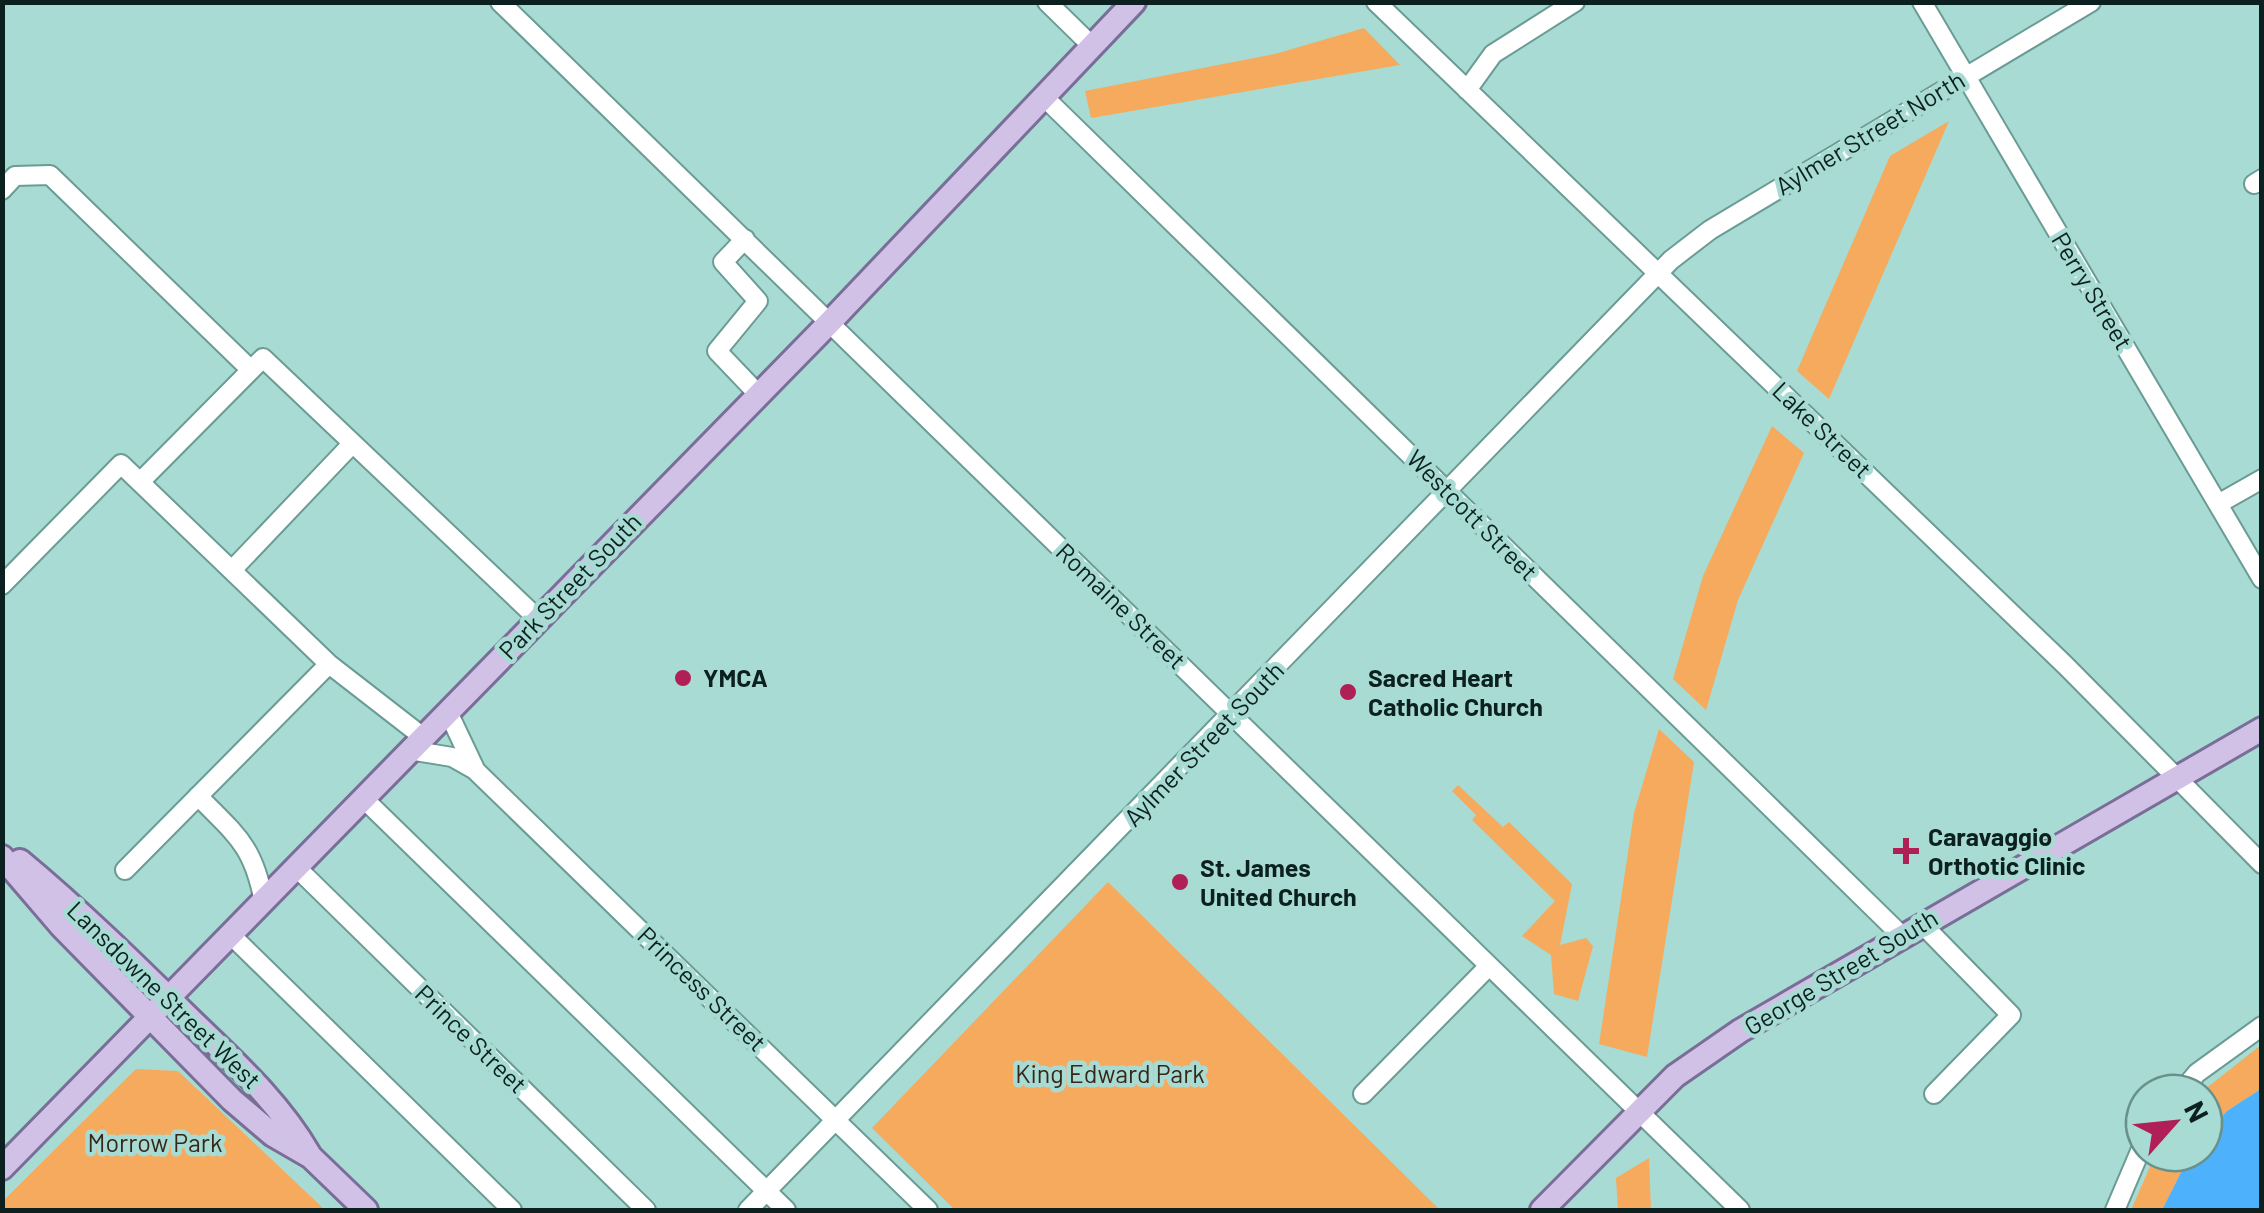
<svg xmlns="http://www.w3.org/2000/svg" width="2264" height="1213" viewBox="0 0 2264 1213" font-family="Barlow,sans-serif">
<style>
.green{fill:#f6aa5d}
.water{fill:#4eb1fc}
.lines{fill:none;stroke-linecap:round;stroke-linejoin:round}
.minor-casing{stroke:#6a9c95;stroke-width:22}
.major-casing{stroke:#796e97;stroke-width:28}
.minor{stroke:#fff;stroke-width:18}
.major{stroke:#d2c1e7;stroke-width:22}
.poi-dot{fill:#b02056;stroke:#a7dbd3;stroke-width:4}
.labels{text-anchor:middle;stroke-width:9;stroke-linejoin:round;paint-order:stroke}
.street-label{font-size:25px;fill:#0c211f;stroke:#a7dbd3}
.poi-label{font-size:25px;font-weight:bold;fill:#0c211f;stroke:#a7dbd3;text-anchor:start}
.park-label{font-size:25px;fill:#372718;stroke:#a7dbd3}
</style>
<rect width="100%" height="100%" fill="#a7dbd3"/>
<path class="green" d="M 1364,28 L 1400,65 L 1091,118 L 1085,91 L 1275,54 Z
M 1949,121 L 1829,399 L 1797,371 L 1890,156 Z
M 1772,426 L 1804,453 L 1738,600 L 1706,710 L 1673,679 L 1703,576 Z
M 1659,729 L 1694,762 L 1647,1057 L 1599,1044 L 1634,813 Z
M 1458,785 L 1503,827 L 1509,822 L 1572,884 L 1560,945 L 1586,938 L 1593,946 L 1578,1001 L 1554,994 L 1551,955 L 1522,936 L 1555,901 L 1472,820 L 1476,815 L 1452,791 Z
M 1108,882 L 1440,1210 L 955,1210 L 872,1128 Z
M 2261,1045 L 2261,1089 L 2227,1111 L 2204,1137 L 2204,1093 L 2200,1093 Z
M 136,1069 L 178,1071 L 325,1210 L 3,1210 L 3,1201 Z
M 2156,1153 L 2191,1153 L 2162,1210 L 2131,1210 Z
M 1649,1158 L 1651,1210 L 1618,1210 L 1616,1178 Z"/>
<path class="water" d="M 2261,1089 L 2261,1210 L 2162,1210 L 2191,1153 L 2204,1153 L 2204,1137 L 2227,1111 Z"/>
<g class="lines">
<defs>
<path id="minor" d="M 500,2 L 1740,1210
M 1047,2 L 1092,46
M 1376,2 L 2066,666 L 2262,864
M 1922,2 L 2262,579
M 1467,90 L 1493,54 L 1575,2
M 1043,96 L 1901,935
M 2254,184 L 2262,179
M 2,190 L 15,176 L 50,175 L 251,370
M 745,239 L 723,262 L 758,301 L 717,351 L 758,394
M 141,481 L 263,358 L 538,619
M 2218,504 L 2262,479
M 233,569 L 352,444
M 2,585 L 121,464 L 329,664 L 423,737
M 448,712 L 475,769
M 409,750 L 452,757 L 475,770 L 928,1210
M 198,796 C 237,836 253,845 264,902
M 363,798 L 786,1210
M 297,868 L 646,1210
M 125,870 L 329,664
M 1922,924 L 2011,1015 L 1934,1094
M 232,936 L 512,1210
M 2180,1093 L 2197,1073 L 2262,1026
M 1363,1094 L 1489,966
M 748,1210 L 1671,260 L 1710,230 L 2091,2
M 2115,1210 L 2144,1142"/>
<path id="major" d="M 2,857 L 62,927 L 232,1100 L 273,1135 L 311,1157 L 366,1210
M 20,861 C 79,910 133,963 188,1017 C 232,1060 278,1100 309,1154
M 2,1168 L 830,322 L 1134,2
M 1542,1210 L 1675,1076 L 1740,1031 L 2262,729"/>
</defs>
<use href="#minor" class="minor-casing"/>
<use href="#major" class="major-casing"/>
<use href="#minor" class="minor"/>
<use href="#major" class="major"/>
</g>
<g class="poi-dot">
<circle cx="683" cy="678" r="10"/>
<circle cx="1348" cy="692" r="10"/>
<path d="M1901 836h10v10h10v10h-10v10h-10v-10h-10v-10h10z"/>
<circle cx="1180" cy="882" r="10"/>
</g>
<g class="labels">
<g class="street-label">
<text transform="translate(1870 133) rotate(-31)" y="9">Aylmer Street North</text>
<text transform="translate(2092 291) rotate(59)" y="9">Perry Street</text>
<text transform="translate(1822 430) rotate(44)" y="9">Lake Street</text>
<text transform="translate(1472 515) rotate(45)" y="9">Westcott Street</text>
<text transform="translate(570 586) rotate(-46)" y="9">Park Street South</text>
<text transform="translate(1121 606) rotate(44)" y="9">Romaine Street</text>
<text transform="translate(1204 744) rotate(-46)" y="9">Aylmer Street South</text>
<text transform="translate(1841 972) rotate(-31)" y="9">George Street South</text>
<text transform="translate(702 989) rotate(44)" y="9">Princess Street</text>
<text transform="translate(164 995) rotate(44)" y="9">Lansdowne Street West</text>
<text transform="translate(471 1039) rotate(44)" y="9">Prince Street</text>
</g>
<g class="poi-label">
<text x="703" y="687">YMCA</text>
<text x="1368" y="687">Sacred Heart<tspan x="1368" dy="29">Catholic Church</tspan></text>
<text x="1928" y="846">Caravaggio<tspan x="1928" dy="29">Orthotic Clinic</tspan></text>
<text x="1200" y="877">St. James<tspan x="1200" dy="29">United Church</tspan></text>
</g>
<g class="park-label">
<text x="1110" y="1083">King Edward Park</text>
<text x="155" y="1152">Morrow Park</text>
</g>
</g>
<rect width="2264" height="1213" fill="none" stroke="#0c211f" stroke-width="10"/>
<g transform="translate(2174 1123) rotate(63)"><circle r="48" fill="#a7dbd3" stroke="#69918b" stroke-width="2.5"/>
<path d="M0-8L18 38L0 25L-18 38Z" fill="#b02056"/>
<text y="-15" font-size="28" font-weight="bold" text-anchor="middle" fill="#0c211f">N</text>
</g>
</svg>
